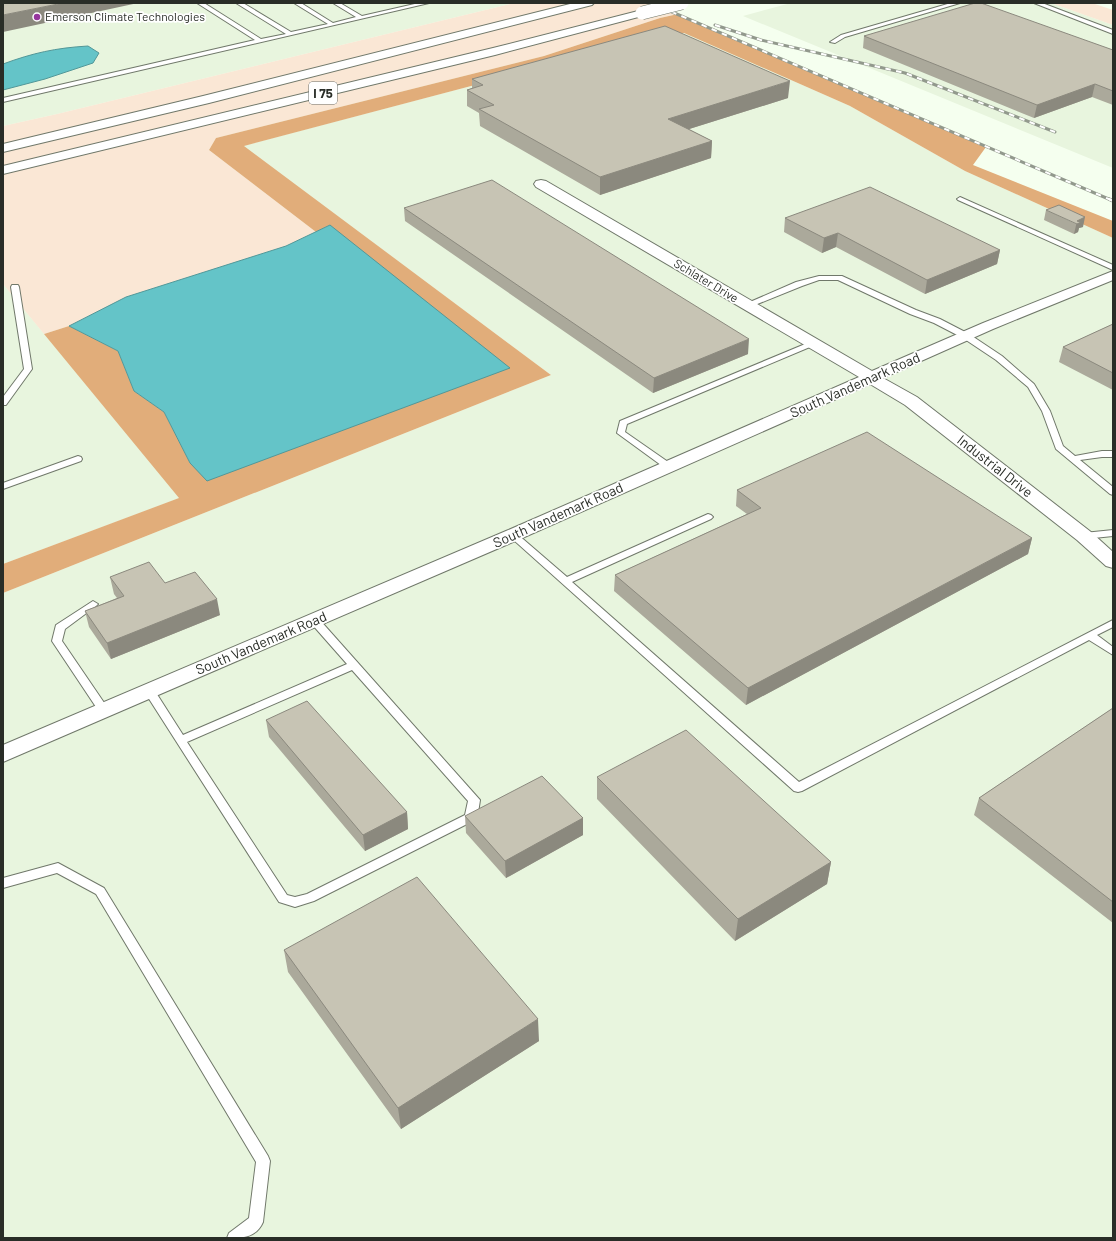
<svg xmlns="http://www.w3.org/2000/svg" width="1116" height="1241" viewBox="0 0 1116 1241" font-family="Barlow,sans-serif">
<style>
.built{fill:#e8f5de}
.green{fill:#fae7d5}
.forest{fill:#e1ad7a}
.water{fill:#64c4c8;stroke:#529798}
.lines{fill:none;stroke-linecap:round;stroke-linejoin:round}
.lane-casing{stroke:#70786a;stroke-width:2}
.street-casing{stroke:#70786a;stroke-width:2}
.highway-casing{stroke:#70786a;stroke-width:2}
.lane{fill:#fff;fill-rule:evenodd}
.street{fill:#fff;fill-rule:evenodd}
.highway{fill:#fff;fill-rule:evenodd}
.rail-far1-casing{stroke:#92998d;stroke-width:3}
.rail-casing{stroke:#92998d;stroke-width:3.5}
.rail-far1{stroke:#fff;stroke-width:2;stroke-dasharray:5.5;stroke-linecap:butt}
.rail{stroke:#fff;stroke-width:2.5;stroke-dasharray:7;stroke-linecap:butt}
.highway-bridge-casing{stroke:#70786a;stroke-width:14;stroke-linecap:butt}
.highway-bridge{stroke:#fff;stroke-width:13}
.wall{fill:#aba99b}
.shaded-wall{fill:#8b897e}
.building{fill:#c7c4b4;stroke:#8b897e}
.poi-dot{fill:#95359d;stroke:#fff;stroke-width:1.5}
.labels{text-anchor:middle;stroke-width:3.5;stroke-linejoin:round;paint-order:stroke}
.far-poi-label{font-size:12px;fill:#292d27;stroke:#fff;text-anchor:start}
.far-street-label{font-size:12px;fill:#292d27;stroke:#fff}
.shield{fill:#fff;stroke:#696c68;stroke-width:1}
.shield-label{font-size:13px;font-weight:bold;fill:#292d27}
.street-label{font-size:14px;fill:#292d27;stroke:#fff}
</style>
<rect width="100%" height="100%" fill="#f5ffef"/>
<path class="built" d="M 3,3 L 514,3 L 57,114 L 3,126 Z
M 791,3 L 1051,3 L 1113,25 L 1113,168 L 743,16 Z
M 684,33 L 850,106 L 965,171 L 1113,238 L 1113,1238 L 3,1238 L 3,593 L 551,375 L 243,146 L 661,36 Z
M 3,284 L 180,498 L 3,564 Z"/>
<path class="green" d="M 514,3 L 651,3 L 678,14 L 660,18 L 544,56 L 216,138 L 209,150 L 316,232 L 286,246 L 126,297 L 69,326 L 44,334 L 3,284 L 3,126 L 57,114 Z
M 1051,3 L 1092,3 L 1113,10 L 1113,25 Z"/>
<path class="forest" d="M 678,14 L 986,147 L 973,165 L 1113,221 L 1113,238 L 965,171 L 850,106 L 684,33 L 661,36 L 244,146 L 551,375 L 3,593 L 3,564 L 179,498 L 44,334 L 69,326 L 118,351 L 134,391 L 164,412 L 190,463 L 330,225 L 316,232 L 209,150 L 216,138 L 544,56 L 660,18 Z"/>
<path class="water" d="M 88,46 L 99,53 L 93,63 L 45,79 L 3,90 L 3,64 C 33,53 55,48 88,46 Z
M 330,225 L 510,368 L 207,481 L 190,463 L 164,412 L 134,391 L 118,351 L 69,326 L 126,297 L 286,246 Z"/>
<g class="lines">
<defs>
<path id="lane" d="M 197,3 L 204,3 L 261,39 L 286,34 L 236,3 L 243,3 L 291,32 L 328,24 L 294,3 L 301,3 L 333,23 L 356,17 L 333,3 L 340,3 L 362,16 L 419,3 L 429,3 L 3,102 L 3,98 L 255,40 Z
M 951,3 L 960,3 L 845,37 L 835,43 L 830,42 L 841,35 Z
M 1034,3 L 1042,3 L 1113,30 L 1113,34 Z
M 960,197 L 1113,265 L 1113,270 L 958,200 L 957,199 Z
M 819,276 L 842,276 L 916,310 L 940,319 L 969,334 L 1002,356 L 1034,384 L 1050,411 L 1063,446 L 1075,456 L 1102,451 L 1113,451 L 1113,457 L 1102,457 L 1080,460 L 1113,487 L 1113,495 L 1110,494 L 1056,449 L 1042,411 L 1028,387 L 996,360 L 963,338 L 934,323 L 910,314 L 838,280 L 819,280 L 802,286 L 750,307 L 744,307 L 743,305 L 796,282 Z
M 12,285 L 18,285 L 19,287 L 32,369 L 6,405 L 3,405 L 3,397 L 24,369 L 11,287 Z
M 810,342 L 813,342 L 817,344 L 627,424 L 625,432 L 671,464 L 672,466 L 671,468 L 665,468 L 617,433 L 620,421 Z
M 78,456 L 81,457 L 82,459 L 81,461 L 3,489 L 3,483 Z
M 708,514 L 711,515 L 713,517 L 711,519 L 572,582 L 799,782 L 1113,620 L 1113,627 L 1097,635 L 1113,647 L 1113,655 L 1089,640 L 802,791 L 798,792 L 794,791 L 508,535 L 510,533 L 516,533 L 567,577 Z
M 1113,530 L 1113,536 L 1084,539 L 1079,536 L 1084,533 Z
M 93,601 L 98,604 L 96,606 L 65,629 L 62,641 L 109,710 L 108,713 L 100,713 L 52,641 L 56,625 Z
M 314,617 L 318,618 L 480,800 L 478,813 L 473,821 L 314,901 L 295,907 L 279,902 L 144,691 L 145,688 L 153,688 L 183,735 L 347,664 L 310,622 L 309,620 L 310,618 ZM 352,670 L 468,801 L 465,815 L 307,894 L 295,897 L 287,895 L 187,742 Z
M 58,863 L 104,888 L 268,1156 L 270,1161 L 263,1222 C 256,1238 242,1238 227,1238 L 229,1233 L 249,1218 L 256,1162 L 96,894 L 57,873 L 3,888 L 3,878 Z"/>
<path id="street" d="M 541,180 L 546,181 L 872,371 L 983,323 L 1113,271 L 1113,280 L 993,329 L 883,378 L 917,397 L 1091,532 L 1113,552 L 1113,568 L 1106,566 L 1077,540 L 905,405 L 870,384 L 520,539 L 3,762 L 3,745 L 506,531 L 859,377 L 536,187 L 534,184 L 536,181 Z"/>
<path id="highway" d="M 574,3 L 594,3 L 592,5 L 209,103 L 3,152 L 3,144 L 203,96 Z
M 642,10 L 646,11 L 648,13 L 646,15 L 495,55 L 3,174 L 3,166 L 493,48 Z"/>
</defs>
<use href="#lane" class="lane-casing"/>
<use href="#street" class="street-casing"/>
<use href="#highway" class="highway-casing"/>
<use href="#lane" class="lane"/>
<use href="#street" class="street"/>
<use href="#highway" class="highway"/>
<defs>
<path id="rail-far1" d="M 651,3 L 1111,200
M 715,25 L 761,40 L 905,73 L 1055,132"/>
<path id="rail" d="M 1109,199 L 1113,201"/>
</defs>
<use href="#rail-far1" class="rail-far1-casing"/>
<use href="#rail" class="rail-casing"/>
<use href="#rail-far1" class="rail-far1"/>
<use href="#rail" class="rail"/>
<defs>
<path id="highway-bridge" d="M 642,13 L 682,3"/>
</defs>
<use href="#highway-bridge" class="highway-bridge-casing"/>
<use href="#highway-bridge" class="highway-bridge"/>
</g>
<path class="wall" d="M 864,36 L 1113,50 L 1113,105 L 1092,97 L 1034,118 L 863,48 Z
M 472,79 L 788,98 L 689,129 L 712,141 L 711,158 L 600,195 L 480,126 L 479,113 L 467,106 L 467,90 L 472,88 Z
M 404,208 L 748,354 L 653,393 L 405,221 Z
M 1046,210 L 1083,227 L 1079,228 L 1078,232 L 1074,234 L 1044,220 Z
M 785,218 L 1000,250 L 997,264 L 925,294 L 836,247 L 822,253 L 784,232 Z
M 1113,324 L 1113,390 L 1059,362 L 1063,347 Z
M 737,490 L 1032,538 L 1028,554 L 746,705 L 614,591 L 615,575 L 747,514 L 736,506 Z
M 110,577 L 165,583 L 220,615 L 111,659 L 89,627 L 85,611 L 117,598 L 114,594 Z
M 1113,708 L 1113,923 L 974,815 L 979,798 Z
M 266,720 L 407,812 L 408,829 L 365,851 L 269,737 Z
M 597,777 L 831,862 L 827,884 L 735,941 L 597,799 Z
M 465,816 L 583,818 L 583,835 L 506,878 L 466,833 Z
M 284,950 L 539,1041 L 401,1129 L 288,972 Z"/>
<path class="shaded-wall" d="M 63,3 L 138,3 L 3,32 L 3,15 Z
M 790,81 L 788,98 L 667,136 L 668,119 Z
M 1095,84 L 1092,97 L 1034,118 L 1037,105 Z
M 712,141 L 711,158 L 600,195 L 600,177 Z
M 1085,217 L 1083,227 L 1079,228 L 1078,232 L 1074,234 L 1077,221 Z
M 838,233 L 836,247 L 822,253 L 824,238 Z
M 1000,250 L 997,264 L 925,294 L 927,280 Z
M 749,339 L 748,354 L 653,393 L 654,378 Z
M 1032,538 L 1028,554 L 746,705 L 748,688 Z
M 217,599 L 220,615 L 111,659 L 107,643 Z
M 407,812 L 408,829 L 365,851 L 363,835 Z
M 583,818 L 583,835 L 506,878 L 505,861 Z
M 831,862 L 827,884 L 735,941 L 738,919 Z
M 538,1019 L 539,1041 L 401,1129 L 398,1108 Z"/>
<path class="building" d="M 3,3 L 63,3 L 3,15 Z
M 975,3 L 981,3 L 1113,50 L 1113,91 L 1095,84 L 1037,105 L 864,36 Z
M 665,26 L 790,81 L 668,119 L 712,141 L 600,177 L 479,109 L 494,105 L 467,90 L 483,85 L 472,79 Z
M 492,180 L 749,339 L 654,378 L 404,208 Z
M 870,187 L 1000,250 L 927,280 L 838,233 L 824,238 L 785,218 Z
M 1059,205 L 1085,217 L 1077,221 L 1081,222 L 1077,224 L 1046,210 Z
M 1113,324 L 1113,373 L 1063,347 Z
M 867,432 L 1032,538 L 748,688 L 615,575 L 761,508 L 737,490 Z
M 149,562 L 165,583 L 195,572 L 217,599 L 107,643 L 85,611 L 124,596 L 110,577 Z
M 307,701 L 407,812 L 363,835 L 266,720 Z
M 1113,708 L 1113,902 L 979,798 Z
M 686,730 L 831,862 L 738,919 L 597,777 Z
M 542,776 L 583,818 L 505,861 L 465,816 Z
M 417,877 L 538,1019 L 398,1108 L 284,950 Z"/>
<circle class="poi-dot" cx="37" cy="17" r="4"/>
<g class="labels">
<g class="far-poi-label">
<text x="45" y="21">Emerson Climate Technologies</text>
</g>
<g class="far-street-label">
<text transform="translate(706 281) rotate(31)" y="4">Schlater Drive</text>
</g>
<rect class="shield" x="309" y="82" width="28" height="22" rx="3"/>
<g class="shield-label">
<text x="323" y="98">I 75</text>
</g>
<g class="street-label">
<text transform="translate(855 385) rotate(-24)" y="5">South Vandemark Road</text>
<text transform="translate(995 466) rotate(38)" y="5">Industrial Drive</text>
<text transform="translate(558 515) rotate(-24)" y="5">South Vandemark Road</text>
<text transform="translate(261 643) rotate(-23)" y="5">South Vandemark Road</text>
</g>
</g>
<rect width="1116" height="1241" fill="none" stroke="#292d27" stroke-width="8"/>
</svg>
